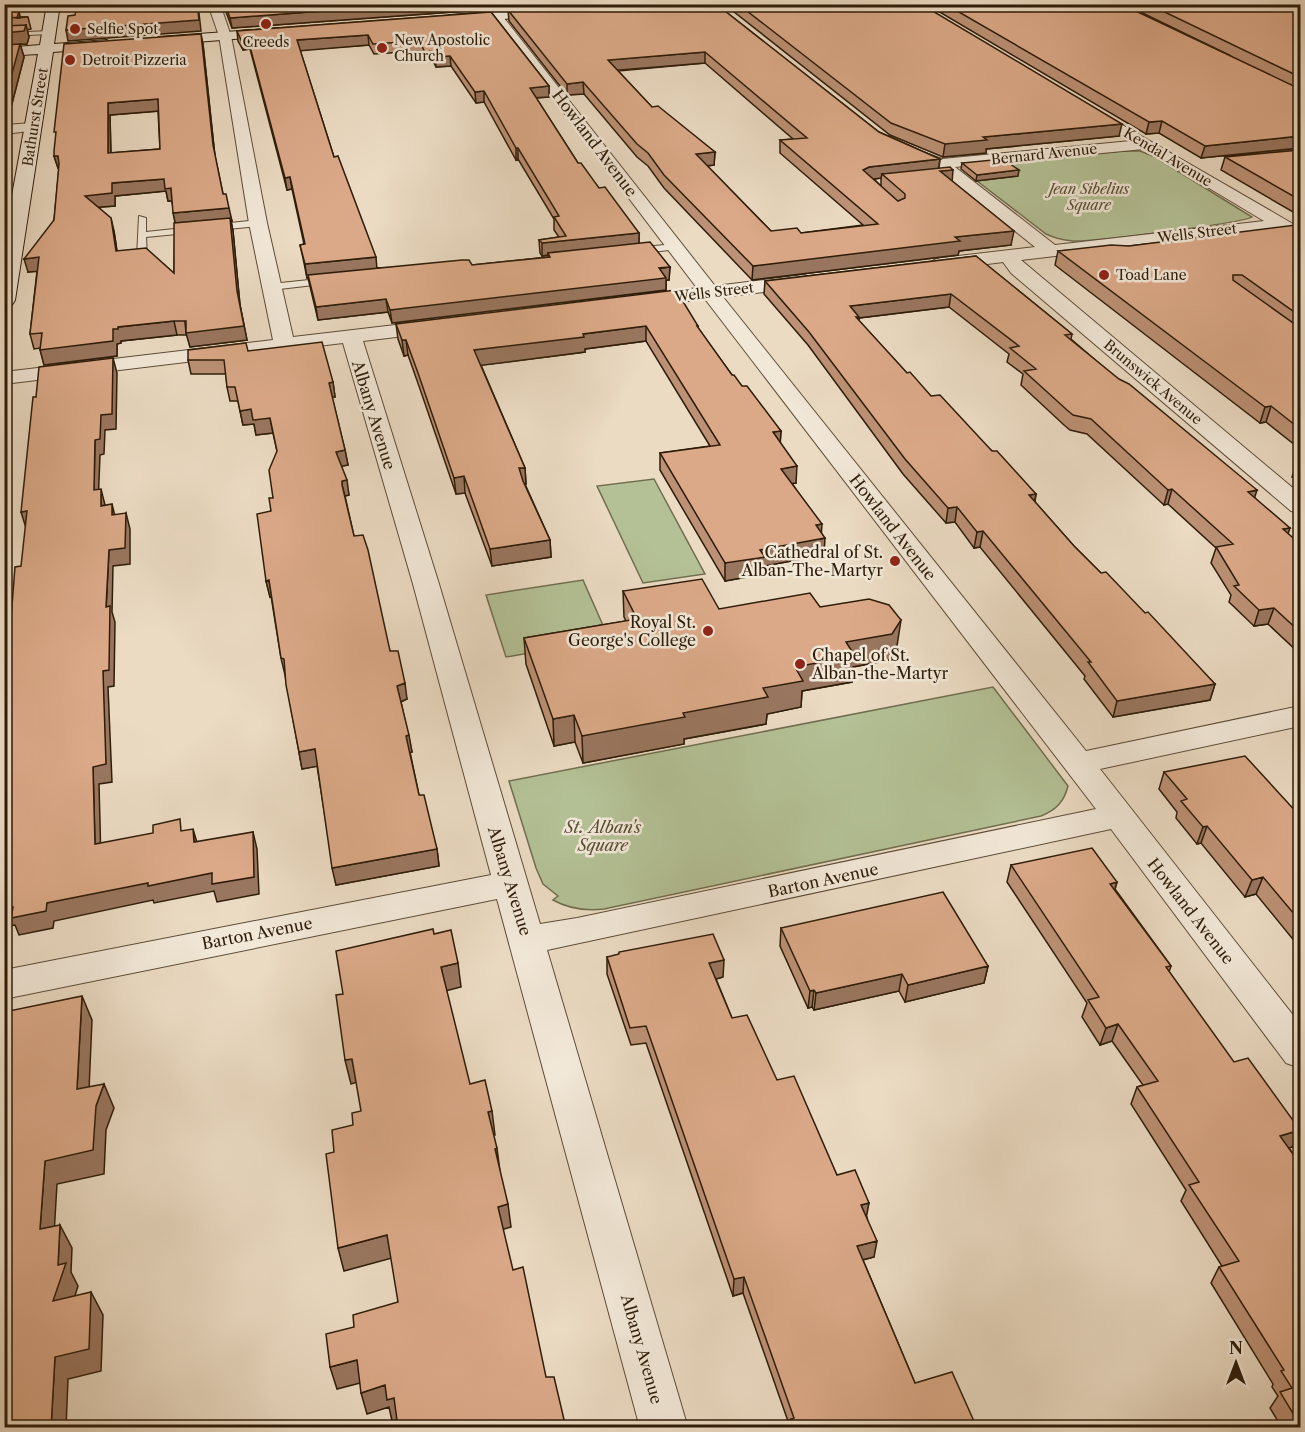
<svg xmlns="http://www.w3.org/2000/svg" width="1305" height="1432" viewBox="0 0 1305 1432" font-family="'Libre Caslon Text',serif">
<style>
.green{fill:#b4c196;stroke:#716e50;stroke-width:1.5}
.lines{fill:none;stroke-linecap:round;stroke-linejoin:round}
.service-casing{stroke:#5d4c38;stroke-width:2}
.minor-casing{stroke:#5d4c38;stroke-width:2}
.secondary-casing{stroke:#2e1c09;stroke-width:2}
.service{fill:#f2e8d8;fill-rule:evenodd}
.minor{fill:#f2e8d8;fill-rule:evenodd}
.secondary{fill:#f2e8d8;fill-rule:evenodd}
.rail{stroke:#2e1c09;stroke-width:2;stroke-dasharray:4.5 4.5;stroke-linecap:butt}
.service-bridge-casing{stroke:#5d4c38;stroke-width:8;stroke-linecap:butt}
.service-bridge{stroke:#f2e8d8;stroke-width:7}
.wall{fill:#bc9175;stroke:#2e1c09;stroke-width:1.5;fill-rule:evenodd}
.shaded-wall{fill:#99765f;stroke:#2e1c09;stroke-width:1.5}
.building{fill:#dba988;stroke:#2e1c09;stroke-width:1.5;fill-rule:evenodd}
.poi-dot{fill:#8f2418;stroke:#f2e8d8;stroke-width:2}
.labels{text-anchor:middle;stroke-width:5;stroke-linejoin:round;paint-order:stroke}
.far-poi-label{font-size:14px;fill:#2e1c09;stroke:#f2e8d8;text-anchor:start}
.far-street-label{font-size:14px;fill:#2e1c09;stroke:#f2e8d8}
.far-park-label{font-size:14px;font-style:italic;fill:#564e33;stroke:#f2e8d8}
.street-label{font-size:16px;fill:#2e1c09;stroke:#f2e8d8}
.poi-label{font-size:16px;fill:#2e1c09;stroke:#f2e8d8;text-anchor:end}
.park-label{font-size:16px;font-style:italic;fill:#564e33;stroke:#f2e8d8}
</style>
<rect width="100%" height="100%" fill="#ebdbc3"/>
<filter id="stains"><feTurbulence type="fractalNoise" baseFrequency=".00333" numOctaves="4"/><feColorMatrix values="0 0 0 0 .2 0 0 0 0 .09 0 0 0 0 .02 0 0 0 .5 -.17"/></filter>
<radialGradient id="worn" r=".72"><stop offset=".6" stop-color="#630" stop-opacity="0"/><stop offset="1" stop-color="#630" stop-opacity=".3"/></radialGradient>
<path class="green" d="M 1121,151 L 1140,151 L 1155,157 L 1252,217 C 1243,223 1091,242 1073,241 C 1063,240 1054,238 1046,234 L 968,174 L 999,164 Z
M 654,479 L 705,574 L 643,583 L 597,486 Z
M 583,580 L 609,639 L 506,657 L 486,595 Z
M 993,687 L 1068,786 C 1064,802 1056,810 1041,816 L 604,909 C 586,911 569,909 553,900 L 558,896 L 543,884 L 536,868 L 509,781 Z"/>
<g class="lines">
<defs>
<path id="service" d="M 34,7 L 32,10 L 4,12 L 4,8 Z
M 49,31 L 51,34 L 4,36 L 7,33 Z
M 139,216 L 146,218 L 146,232 L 258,220 L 262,223 L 258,226 L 146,237 L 147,257 L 142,260 L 137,257 Z
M 674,244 L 677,245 L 677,249 L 636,254 L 631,251 L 636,248 Z
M 328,278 L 333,281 L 331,283 L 271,290 L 266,287 L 271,284 Z"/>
<path id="minor" d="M 208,4 L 220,4 L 231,36 L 267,223 L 293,337 L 438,320 L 445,322 L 448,326 L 445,330 L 438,332 L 363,341 L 439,584 L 540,924 L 577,918 L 1096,809 L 705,299 L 641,307 L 634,305 L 631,301 L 634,297 L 697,288 L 540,81 L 496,24 L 477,4 L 490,4 L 504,18 L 715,286 L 804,275 L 811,277 L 813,281 L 811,285 L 804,287 L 723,297 L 1086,751 L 1300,706 L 1300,726 L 1100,769 L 1300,1024 L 1300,1068 L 1286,1063 L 1111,829 L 547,950 L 688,1428 L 640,1428 L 497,899 L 4,999 L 4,970 L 491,875 L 413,584 L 343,343 L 4,384 L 4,372 L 273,340 L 249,223 L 219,36 Z
M 1086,104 L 1300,228 L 1300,240 L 1278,230 L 1021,260 L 1300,494 L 1300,513 L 1291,511 L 1011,273 L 1003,262 L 941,270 L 934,268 L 932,264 L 934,260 L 941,258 L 1035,247 L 935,167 L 896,152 L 893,149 L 896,146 L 906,146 L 942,159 L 1131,141 L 1081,111 L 1079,108 ZM 1144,149 L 1264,221 L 1055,245 L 955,167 Z
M 33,123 L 40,127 L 38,130 L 4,134 L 4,125 Z"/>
<path id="secondary" d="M 47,4 L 60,4 L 54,44 L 107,40 L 114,44 L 107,48 L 53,52 L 15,300 L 12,305 L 4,306 L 4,239 L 38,54 L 4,56 L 4,48 L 40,45 Z
M 553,8 L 558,9 L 560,12 L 558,15 L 449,23 L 442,19 L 449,15 Z
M 281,28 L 286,29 L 288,32 L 286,35 L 158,45 L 151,41 L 158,37 Z"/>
</defs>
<use href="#service" class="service-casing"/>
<use href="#minor" class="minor-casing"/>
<use href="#secondary" class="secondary-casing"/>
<use href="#service" class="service"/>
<use href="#minor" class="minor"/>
<use href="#secondary" class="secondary"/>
<path class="rail" d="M 4,7 L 35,4"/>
<defs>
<path id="service-bridge" d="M 32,8 L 84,5"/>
</defs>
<use href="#service-bridge" class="service-bridge-casing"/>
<use href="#service-bridge" class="service-bridge"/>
</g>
<path class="wall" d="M 4,4 L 22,4 L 18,5 L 20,17 L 28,17 L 31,29 L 27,30 L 29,37 L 27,44 L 20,44 L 24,57 L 7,123 L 4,124 Z
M 223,4 L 479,4 L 480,10 L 232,28 Z
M 716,4 L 879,132 L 940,159 L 939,168 L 952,181 L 1011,245 L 959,251 L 958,255 L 752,280 L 664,188 L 648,166 L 637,157 L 584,94 L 567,95 L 509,21 L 508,10 ZM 705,63 L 793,139 L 780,140 L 780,153 L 863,225 L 801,233 L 771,231 L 707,166 L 714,165 L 715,152 L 652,107 L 618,71 ZM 881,178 L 881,186 L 874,179 Z
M 724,4 L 921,4 L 1119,136 L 986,149 L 986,153 L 943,157 L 890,135 Z
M 926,4 L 1121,4 L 1231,56 L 1124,4 L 1300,4 L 1300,148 L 1201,158 L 1159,133 L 1146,134 Z
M 491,12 L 549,86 L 549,97 L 536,98 L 578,163 L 599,188 L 639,233 L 639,243 L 670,267 L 669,280 L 666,280 L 666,290 L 392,323 L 388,312 L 318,320 L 308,278 L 307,278 L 303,258 L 300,245 L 304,244 L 292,189 L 287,190 L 250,49 L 243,50 L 238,41 L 237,31 ZM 369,45 L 374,54 L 420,51 L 426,62 L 433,61 L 436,67 L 451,66 L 476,103 L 484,102 L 516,160 L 518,159 L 554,219 L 554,230 L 559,237 L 539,240 L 540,253 L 542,256 L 548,255 L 548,257 L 472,265 L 377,268 L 334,157 L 300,50 Z
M 203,44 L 215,156 L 223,194 L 232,221 L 231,221 L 233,231 L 240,305 L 247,340 L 190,347 L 187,335 L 177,335 L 121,341 L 121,343 L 117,344 L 117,356 L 44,365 L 40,348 L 34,349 L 30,334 L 37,271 L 28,272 L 54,220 L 59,168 L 58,168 L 54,156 ZM 158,111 L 160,149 L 111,153 L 110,115 ZM 166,191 L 168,201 L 172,201 L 175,223 L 174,273 L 117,251 L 114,231 L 99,207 L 115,206 L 115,196 Z
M 1300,150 L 1300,216 L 1221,170 L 1225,157 Z
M 962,163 L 1018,176 L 976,181 L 961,169 Z
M 1300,227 L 1300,449 L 1266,422 L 1260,423 L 1055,265 L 1058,251 L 1129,246 Z
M 976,256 L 1072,334 L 1071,339 L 1254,497 L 1288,534 L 1300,544 L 1300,654 L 1268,624 L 1254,626 L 1229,602 L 1231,595 L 1211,563 L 1216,548 L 1168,504 L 1164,505 L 1087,434 L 1070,430 L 1064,425 L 1021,385 L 1023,374 L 1007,362 L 1009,354 L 949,307 L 859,318 L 859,321 L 907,373 L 931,396 L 992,451 L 1036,494 L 1035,502 L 1074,546 L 1101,573 L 1145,613 L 1215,684 L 1210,700 L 1113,717 L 1084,679 L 1085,676 L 980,547 L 974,548 L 955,522 L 946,523 L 903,474 L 808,345 L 764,294 L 765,281 Z
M 396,324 L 698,326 L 698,329 L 732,375 L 781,431 L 780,442 L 796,483 L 792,483 L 821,532 L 824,555 L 764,566 L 764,574 L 725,581 L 660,470 L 660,453 L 710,446 L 646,341 L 585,349 L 585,352 L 481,365 L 525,468 L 526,484 L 525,484 L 550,540 L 551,557 L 492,566 L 465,493 L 456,494 L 420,389 L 408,355 L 404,356 L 398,339 Z
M 248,351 L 333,382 L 335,397 L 332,397 L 345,450 L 348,465 L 341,466 L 349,495 L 345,496 L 354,536 L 390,651 L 407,699 L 401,702 L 412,752 L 410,752 L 419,795 L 437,849 L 439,866 L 336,885 L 317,766 L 302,769 L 285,675 L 281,658 L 271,596 L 270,597 L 266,581 L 271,511 L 273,498 L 277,451 L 273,433 L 256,435 L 254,424 L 243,425 L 238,401 L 230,401 L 227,387 L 226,374 L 191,374 L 188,360 Z
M 1300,460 L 1300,479 L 1292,477 L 1298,461 Z
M 623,591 L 719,609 L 820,607 L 897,646 L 889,660 L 853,667 L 852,682 L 802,691 L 801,707 L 767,714 L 766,724 L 684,739 L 684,744 L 583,763 L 575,742 L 554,746 L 526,664 L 524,638 L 626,621 L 624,617 Z
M 1164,772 L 1300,816 L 1300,948 L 1256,894 L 1245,897 L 1201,843 L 1197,844 L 1176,818 L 1177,812 L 1159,789 Z
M 1011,865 L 1117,882 L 1115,889 L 1171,966 L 1169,972 L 1292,1147 L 1289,1148 L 1300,1164 L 1300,1428 L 1282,1428 L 1270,1408 L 1278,1396 L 1272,1387 L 1273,1384 L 1211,1283 L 1219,1267 L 1222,1266 L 1181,1201 L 1186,1190 L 1131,1104 L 1137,1087 L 1143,1085 L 1112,1041 L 1100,1045 L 1082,1017 L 1087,1003 L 1007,882 Z
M 781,928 L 988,966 L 984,983 L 905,1002 L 899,991 L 814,1010 L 812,1007 L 808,1008 L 780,946 Z
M 607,957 L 723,977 L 716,979 L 732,1018 L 777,1080 L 837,1175 L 867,1217 L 874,1257 L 863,1260 L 915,1383 L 977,1428 L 788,1428 L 789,1424 L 743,1293 L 733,1296 L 646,1043 L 631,1045 L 607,974 Z"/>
<path class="shaded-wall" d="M 16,4 L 18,4 L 20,18 L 16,18 L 15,12 Z
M 198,4 L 201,31 L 68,41 L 66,30 Z
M 413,4 L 479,4 L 480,10 L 232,28 L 230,18 Z
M 498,4 L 553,4 L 498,9 Z
M 4,22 L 7,31 L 26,25 L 29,37 L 27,44 L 20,44 L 24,57 L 7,123 L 4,124 Z
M 201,34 L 203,44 L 215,157 L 213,145 Z
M 368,35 L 369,45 L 298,51 L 297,40 Z
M 248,39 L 250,49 L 243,50 L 241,40 Z
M 432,51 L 433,61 L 426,62 L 425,52 Z
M 705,52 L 705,63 L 608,71 L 608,60 Z
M 450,56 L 451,66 L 436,67 L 435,57 Z
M 583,82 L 584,94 L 567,95 L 567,84 Z
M 549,86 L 549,97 L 530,98 L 530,88 Z
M 484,91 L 484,102 L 476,103 L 475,92 Z
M 158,99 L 160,111 L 110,115 L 111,165 L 108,153 L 108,103 Z
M 1162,121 L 1159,133 L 1146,134 L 1149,122 Z
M 1122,124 L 1119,136 L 986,149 L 986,153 L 943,157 L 945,144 L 983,137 Z
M 1300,136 L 1300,148 L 1201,158 L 1205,146 Z
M 516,148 L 518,148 L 518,159 L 516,160 Z
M 715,152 L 714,165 L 696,167 L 696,154 Z
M 54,156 L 58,156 L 61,168 L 58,168 Z
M 940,159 L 938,172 L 882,174 L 881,178 L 868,180 L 863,170 L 869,167 Z
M 953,170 L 952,183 L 940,171 Z
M 1019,170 L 1018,176 L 976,181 L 977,175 Z
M 290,177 L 292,189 L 287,190 L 285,178 Z
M 164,179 L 171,188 L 174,201 L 168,201 L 166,191 L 115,196 L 115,206 L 88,208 L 85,196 L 112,183 Z
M 229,208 L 232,221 L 231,221 L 233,231 L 240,305 L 247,340 L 190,347 L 186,333 L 176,226 L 173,213 Z
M 111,218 L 114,231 L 119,265 L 116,251 Z
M 1014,231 L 1011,245 L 959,251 L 958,255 L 752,280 L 753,266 L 955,237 Z
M 639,233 L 639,246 L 548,253 L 548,255 L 542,256 L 542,243 Z
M 39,257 L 43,271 L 28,272 L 24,259 Z
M 376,257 L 377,270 L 307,278 L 305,264 Z
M 670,267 L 669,280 L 666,280 L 666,290 L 392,323 L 390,310 Z
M 951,294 L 949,307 L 859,318 L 858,330 L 850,306 Z
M 386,299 L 388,312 L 318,320 L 316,307 Z
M 174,321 L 177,335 L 121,341 L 121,343 L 117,344 L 117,356 L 44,365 L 40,350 L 113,329 L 118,327 Z
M 646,326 L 646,341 L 585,349 L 585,352 L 476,366 L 474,350 L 583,334 Z
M 402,340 L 406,340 L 408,355 L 404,356 Z
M 113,358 L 117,373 L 116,429 L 105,430 L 104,454 L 100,455 L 98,506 L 94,490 L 95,440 Z
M 333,382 L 335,397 L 331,397 L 329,383 Z
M 1271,406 L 1266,422 L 1260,423 L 1265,407 Z
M 251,409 L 270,418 L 273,433 L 256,435 L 254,424 L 243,425 L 240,411 Z
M 781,431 L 780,447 L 773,432 Z
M 345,450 L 348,465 L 338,467 L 336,452 Z
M 797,466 L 796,483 L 780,485 L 781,469 Z
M 519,468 L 525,468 L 526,484 L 520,485 Z
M 464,476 L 465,493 L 456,494 L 454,478 Z
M 347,480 L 349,495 L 345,496 L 342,485 L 342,481 Z
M 101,489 L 105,505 L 101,506 Z
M 1172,489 L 1168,504 L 1164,505 L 1168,490 Z
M 1257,490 L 1252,506 L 1248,492 Z
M 1036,494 L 1033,509 L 1029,495 Z
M 112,504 L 116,520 L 112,515 Z
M 957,507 L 955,522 L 946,523 L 948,508 Z
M 27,511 L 26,528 L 21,512 Z
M 126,513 L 130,529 L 130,564 L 113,566 L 112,612 L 115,622 L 114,686 L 108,687 L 112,782 L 99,784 L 101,862 L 95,844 L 93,767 L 103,671 L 109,550 Z
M 822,524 L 821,539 L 825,538 L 824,555 L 764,566 L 764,574 L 725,581 L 725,563 L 760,550 L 816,525 Z
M 1290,528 L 1285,543 L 1283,529 Z
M 983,531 L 980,547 L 974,548 L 977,532 Z
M 550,540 L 551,557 L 492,566 L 490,549 Z
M 269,580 L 272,596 L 270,597 L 266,581 Z
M 1274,608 L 1268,624 L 1254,626 L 1259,610 Z
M 901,620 L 897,646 L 889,660 L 853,667 L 852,682 L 802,691 L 801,707 L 767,714 L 766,724 L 684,739 L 684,744 L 583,763 L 582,736 L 763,688 L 795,667 L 846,642 Z
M 405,683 L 407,699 L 400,702 L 397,686 Z
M 1215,684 L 1210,700 L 1113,717 L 1117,701 Z
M 574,715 L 575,742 L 554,746 L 553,719 Z
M 409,735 L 412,752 L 408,753 L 406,736 Z
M 315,749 L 319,766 L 302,769 L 299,752 Z
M 1207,826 L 1201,843 L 1197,844 L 1203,827 Z
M 193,829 L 198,846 L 194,842 Z
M 253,832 L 257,849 L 259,894 L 217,902 L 214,891 L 154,903 L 153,900 L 54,921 L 53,928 L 19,935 L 15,925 L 4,927 L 4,908 L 47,903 Z
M 437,849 L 439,866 L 336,885 L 332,868 Z
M 1263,877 L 1256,894 L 1245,897 L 1252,880 Z
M 1117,882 L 1112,899 L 1110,884 Z
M 724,960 L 723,977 L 709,981 L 709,963 Z
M 458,963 L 461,987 L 445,991 L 441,967 Z
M 988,966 L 984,983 L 905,1002 L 908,985 Z
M 902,974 L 899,991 L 814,1010 L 816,993 Z
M 814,990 L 812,1007 L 808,1008 L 810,991 Z
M 82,996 L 92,1020 L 88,1113 L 77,1089 Z
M 1118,1024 L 1112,1041 L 1100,1045 L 1106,1028 Z
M 352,1059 L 357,1082 L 351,1084 L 345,1060 Z
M 104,1084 L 114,1108 L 106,1130 L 104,1174 L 57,1184 L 53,1252 L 40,1229 L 45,1161 L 96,1106 Z
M 492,1111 L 495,1135 L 491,1135 L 488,1112 Z
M 1300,1130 L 1292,1147 L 1272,1153 L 1280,1136 Z
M 497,1148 L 500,1171 L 495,1149 Z
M 869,1203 L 866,1219 L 861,1205 Z
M 508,1204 L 511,1227 L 501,1230 L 498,1207 Z
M 60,1225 L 72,1248 L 71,1272 L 78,1286 L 66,1324 L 53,1301 L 58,1265 Z
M 387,1235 L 392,1258 L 344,1271 L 338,1248 Z
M 877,1241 L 874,1257 L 854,1262 L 857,1246 Z
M 744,1277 L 743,1293 L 733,1296 L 734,1279 Z
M 91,1292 L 103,1315 L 101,1371 L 68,1379 L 66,1428 L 51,1428 L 55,1357 Z
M 357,1360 L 364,1382 L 337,1389 L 330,1367 Z
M 385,1385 L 394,1398 L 400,1419 L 392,1421 L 389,1407 L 367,1414 L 361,1393 Z"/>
<path class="building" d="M 4,4 L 16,4 L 15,12 L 19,11 L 17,18 L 28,17 L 4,18 Z
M 77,4 L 197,4 L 199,20 L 66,30 L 68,16 L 75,15 Z
M 225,4 L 413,4 L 230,18 Z
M 588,4 L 716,4 L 879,132 L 940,159 L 869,167 L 863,170 L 898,201 L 905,198 L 905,194 L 882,174 L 950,167 L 953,170 L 940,171 L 1014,231 L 955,237 L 960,241 L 753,266 L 664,175 L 648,153 L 637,144 L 583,82 L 567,84 L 508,10 ZM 705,52 L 807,138 L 780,140 L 878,224 L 801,233 L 797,228 L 771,231 L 696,154 L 715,152 L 658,106 L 652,107 L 608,60 Z
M 738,4 L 921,4 L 1122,124 L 983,137 L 987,140 L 945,144 L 891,123 Z
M 945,4 L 1121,4 L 1300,89 L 1300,136 L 1205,146 L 1162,121 L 1149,122 Z
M 1148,4 L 1300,4 L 1300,77 Z
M 491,12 L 549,86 L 530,88 L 578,163 L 581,163 L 599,188 L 605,187 L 639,233 L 542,243 L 539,240 L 566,236 L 554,217 L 559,216 L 518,148 L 516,148 L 484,91 L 475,92 L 450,56 L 435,57 L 432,51 L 425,52 L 419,41 L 373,44 L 368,35 L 297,40 L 334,157 L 338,156 L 376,257 L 305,264 L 300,245 L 305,244 L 290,177 L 285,178 L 248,39 L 241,40 L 237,31 Z
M 26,25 L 24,31 L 4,33 L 4,26 Z
M 201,34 L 213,145 L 223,194 L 226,194 L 229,208 L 173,213 L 171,188 L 165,189 L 164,179 L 112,183 L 112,193 L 85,196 L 111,218 L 116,251 L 146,248 L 174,273 L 174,223 L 230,218 L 237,291 L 244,326 L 186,333 L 186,321 L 174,321 L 118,327 L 118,329 L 113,329 L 113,341 L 40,350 L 42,333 L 30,334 L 39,257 L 24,259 L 54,220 L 59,164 L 58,156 L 54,156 L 54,151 L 56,132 L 54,132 L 64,44 ZM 158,99 L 160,149 L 108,153 L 108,103 Z
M 20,44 L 4,103 L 4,45 Z
M 1300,150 L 1300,200 L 1225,157 Z
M 1003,159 L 1019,170 L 977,175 L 962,163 Z
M 1296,225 L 1300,227 L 1300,316 L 1242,275 L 1233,275 L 1233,280 L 1300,328 L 1300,429 L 1271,406 L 1265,407 L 1058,251 L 1111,245 L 1129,246 Z
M 650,242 L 670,267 L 659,268 L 666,278 L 390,310 L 386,299 L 316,307 L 308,275 L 462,260 L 469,260 L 472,265 L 550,257 L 548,253 Z
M 976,256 L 1072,334 L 1065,335 L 1119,379 L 1129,384 L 1257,490 L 1248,492 L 1290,528 L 1283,529 L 1300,544 L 1300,632 L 1274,608 L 1259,610 L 1234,586 L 1239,585 L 1216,547 L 1233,544 L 1172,489 L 1168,490 L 1091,419 L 1073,415 L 1067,410 L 1024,371 L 1036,369 L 1010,348 L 1019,346 L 951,294 L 850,306 L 859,317 L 856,317 L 907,373 L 910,372 L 931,396 L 940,395 L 992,451 L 997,451 L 1036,494 L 1029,495 L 1074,546 L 1101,573 L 1106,572 L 1145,613 L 1148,612 L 1215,684 L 1117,701 L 1088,662 L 1091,662 L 983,531 L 977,532 L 957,507 L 948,508 L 905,459 L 809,332 L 765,281 Z
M 676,290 L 698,326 L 697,326 L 732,375 L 734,375 L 742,386 L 747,386 L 781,431 L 773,432 L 797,466 L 781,469 L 822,524 L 816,525 L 825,538 L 760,550 L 765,557 L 725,563 L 660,453 L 720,445 L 646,326 L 583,334 L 584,337 L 474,350 L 525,468 L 519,468 L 523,481 L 550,540 L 490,549 L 464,476 L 454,478 L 418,373 L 406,340 L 402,340 L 396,324 Z
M 322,342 L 333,382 L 329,383 L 345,450 L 336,452 L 347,480 L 342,481 L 342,485 L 354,536 L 363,535 L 368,550 L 390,651 L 398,651 L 405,683 L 397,686 L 409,735 L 406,736 L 419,795 L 424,795 L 437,849 L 332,868 L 315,749 L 299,752 L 286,685 L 284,659 L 281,658 L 269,580 L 266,581 L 257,514 L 271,511 L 269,498 L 273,498 L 269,470 L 277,451 L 270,418 L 253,420 L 251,409 L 240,411 L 235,387 L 227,387 L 224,360 L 188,360 L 188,350 L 246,343 L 248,351 Z
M 113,358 L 112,414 L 101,415 L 100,439 L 95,440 L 94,490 L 101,489 L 101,506 L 112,504 L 112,515 L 126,513 L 125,548 L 109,550 L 106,607 L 110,606 L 109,670 L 103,671 L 106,764 L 93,767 L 95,844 L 153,833 L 153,825 L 180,819 L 181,831 L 193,829 L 194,842 L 253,832 L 254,877 L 212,884 L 212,873 L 148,886 L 148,883 L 47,903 L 46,911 L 11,918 L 13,907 L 4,908 L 4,669 L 7,669 L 15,567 L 21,566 L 27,511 L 21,512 L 33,397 L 36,397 L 39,367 Z
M 702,579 L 719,609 L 810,593 L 820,607 L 869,599 L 889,605 L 901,620 L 892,634 L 846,642 L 855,656 L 795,667 L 803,681 L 763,688 L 768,697 L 683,713 L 685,717 L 582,736 L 574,715 L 553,719 L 524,638 L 637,619 L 623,591 Z
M 1245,756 L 1300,816 L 1300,921 L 1263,877 L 1252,880 L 1207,826 L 1203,827 L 1181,801 L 1187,799 L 1164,772 Z
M 1092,848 L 1117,882 L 1110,884 L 1171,966 L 1166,967 L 1234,1062 L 1248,1058 L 1300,1130 L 1280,1136 L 1300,1164 L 1300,1425 L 1280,1392 L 1292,1388 L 1281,1371 L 1284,1370 L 1219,1267 L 1239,1261 L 1189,1185 L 1199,1182 L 1137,1087 L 1158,1081 L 1118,1024 L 1106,1028 L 1088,1000 L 1099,997 L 1011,865 Z
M 943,892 L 988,966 L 908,985 L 902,974 L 816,993 L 814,990 L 810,991 L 781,928 Z
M 433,929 L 434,934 L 451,930 L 458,963 L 441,967 L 470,1084 L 485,1080 L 492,1111 L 488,1112 L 497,1148 L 495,1149 L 508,1204 L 498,1207 L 513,1270 L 523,1267 L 546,1377 L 554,1377 L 566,1428 L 398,1428 L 394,1398 L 387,1400 L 385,1385 L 361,1393 L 357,1360 L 330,1367 L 326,1334 L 354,1327 L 353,1315 L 398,1302 L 387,1235 L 338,1248 L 326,1154 L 334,1152 L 332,1130 L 353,1125 L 352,1113 L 361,1111 L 352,1059 L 345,1060 L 336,995 L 343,994 L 336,951 Z
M 713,934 L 724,960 L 709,963 L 732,1018 L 747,1015 L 777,1080 L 794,1076 L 837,1175 L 855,1170 L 869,1203 L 861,1205 L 877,1241 L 857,1246 L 915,1383 L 952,1372 L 977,1428 L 792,1428 L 789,1420 L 794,1418 L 744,1277 L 734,1279 L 646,1026 L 630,1028 L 607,957 L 619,954 L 619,952 Z
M 82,996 L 77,1089 L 104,1084 L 96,1106 L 93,1150 L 45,1161 L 40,1229 L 60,1225 L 58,1265 L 66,1263 L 53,1301 L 91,1292 L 89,1349 L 55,1357 L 51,1428 L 4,1428 L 4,1012 Z"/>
<g class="poi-dot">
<circle cx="266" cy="24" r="6"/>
<circle cx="75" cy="29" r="6"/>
<circle cx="382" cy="48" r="6"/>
<circle cx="70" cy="60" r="6"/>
<circle cx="1104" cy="275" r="6"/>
<circle cx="895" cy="561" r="6"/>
<circle cx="708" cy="631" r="6"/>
<circle cx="800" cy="664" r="6"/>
</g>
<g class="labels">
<g class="far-poi-label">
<text x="87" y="34">Selfie Spot</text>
<text x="394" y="45">New Apostolic<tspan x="394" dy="16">Church</tspan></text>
<text x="266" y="47" text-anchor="middle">Creeds</text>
<text x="82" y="65">Detroit Pizzeria</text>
<text x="1116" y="280">Toad Lane</text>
</g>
<g class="far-street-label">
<text transform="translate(35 117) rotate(-81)" y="5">Bathurst Street</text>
<text transform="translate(1044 154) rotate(-6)" y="5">Bernard Avenue</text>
<text transform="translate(1168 157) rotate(31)" y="5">Kendal Avenue</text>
<text transform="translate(1197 233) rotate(-7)" y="5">Wells Street</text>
<text transform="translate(714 292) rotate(-7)" y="5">Wells Street</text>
<text transform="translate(1153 382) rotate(40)" y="5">Brunswick Avenue</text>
</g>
<g class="far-park-label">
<text x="1089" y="194">Jean Sibelius<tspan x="1089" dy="16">Square</tspan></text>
</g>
<g class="street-label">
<text transform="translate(595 143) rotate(53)" y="6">Howland Avenue</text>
<text transform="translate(374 415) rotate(73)" y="6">Albany Avenue</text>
<text transform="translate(893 527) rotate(52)" y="6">Howland Avenue</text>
<text transform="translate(823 880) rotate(-12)" y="6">Barton Avenue</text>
<text transform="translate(510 881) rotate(73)" y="6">Albany Avenue</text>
<text transform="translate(1191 911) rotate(52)" y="6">Howland Avenue</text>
<text transform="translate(257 933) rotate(-11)" y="6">Barton Avenue</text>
<text transform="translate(642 1349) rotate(74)" y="6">Albany Avenue</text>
</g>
<g class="poi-label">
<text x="883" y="558">Cathedral of St.<tspan x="883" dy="18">Alban-The-Martyr</tspan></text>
<text x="696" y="628">Royal St.<tspan x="696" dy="18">George's College</tspan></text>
<text x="812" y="661" text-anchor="start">Chapel of St.<tspan x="812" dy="18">Alban-the-Martyr</tspan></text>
</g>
<g class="park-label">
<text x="603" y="833">St. Alban's<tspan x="603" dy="18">Square</tspan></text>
</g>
</g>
<rect width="1305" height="1432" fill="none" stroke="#ebdbc3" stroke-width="24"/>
<rect x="6" y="6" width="1293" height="1420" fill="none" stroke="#2e1c09" stroke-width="3"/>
<rect x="12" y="12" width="1281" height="1408" fill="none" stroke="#2e1c09" stroke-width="1.5"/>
<g transform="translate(1236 1363)" stroke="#f2e8d8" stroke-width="4.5" paint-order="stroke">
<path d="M0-4.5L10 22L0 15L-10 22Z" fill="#2e1c09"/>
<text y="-9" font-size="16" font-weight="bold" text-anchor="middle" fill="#2e1c09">N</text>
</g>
<rect width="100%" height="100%" filter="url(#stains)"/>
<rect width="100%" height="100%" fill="url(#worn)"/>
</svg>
